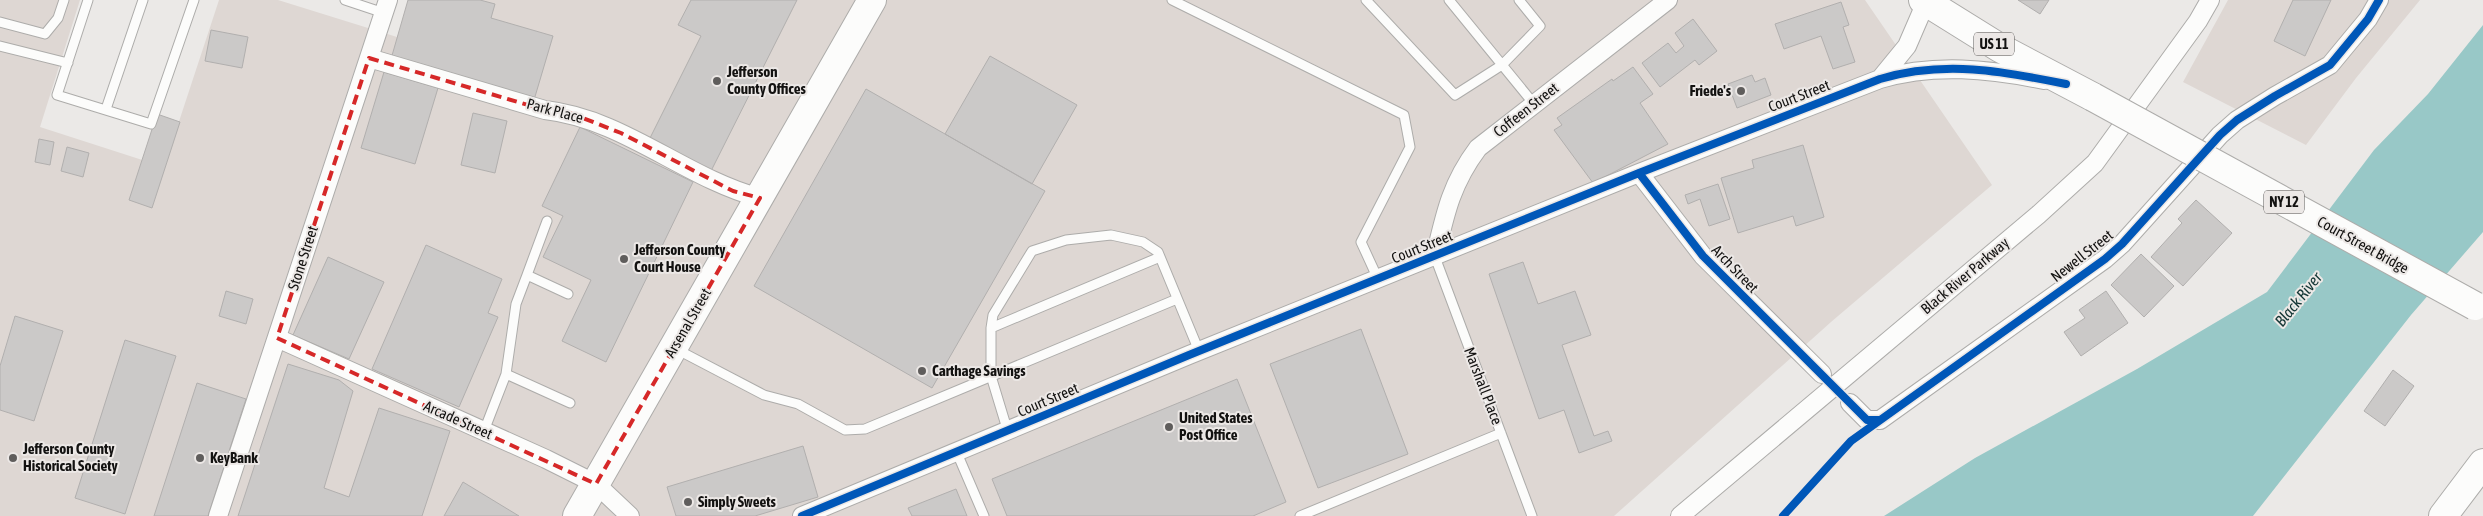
<svg xmlns="http://www.w3.org/2000/svg" width="2483" height="516" viewBox="0 0 2483 516" font-family="'Asap Condensed',sans-serif">
<style>
.built{fill:#ded7d3}
.water{fill:#98c8c7}
.building{fill:#cbc9c8;stroke:#b1afae}
.lines{fill:none;stroke-linecap:round;stroke-linejoin:round}
.service-casing{stroke:#adacaa;stroke-width:11}
.minor-casing{stroke:#adacaa;stroke-width:20}
.primary-casing{stroke:#adacaa;stroke-width:30}
.trunk-casing{stroke:#adacaa;stroke-width:30}
.service{stroke:#fcfcfb;stroke-width:9}
.minor{stroke:#fcfcfb;stroke-width:18}
.primary{stroke:#fcfcfb;stroke-width:28}
.trunk{stroke:#fcfcfb;stroke-width:28}
.primary-bridge-casing{stroke:#adacaa;stroke-width:30;stroke-linecap:butt}
.primary-bridge{stroke:#fcfcfb;stroke-width:28}
.cycleway-casing{stroke:#ece8e6;stroke-width:11}
.cycleway{stroke:#0057b8;stroke-width:8}
.marked{fill:none;stroke:#d62828;stroke-width:4;stroke-dasharray:10 6;stroke-linejoin:round}
.poi-dot{fill:#5f5d5c;stroke:#ece8e6;stroke-width:2}
.labels{text-anchor:middle;stroke-width:4;stroke-linejoin:round;paint-order:stroke}
.shield{fill:#ece8e6;stroke:#545251;stroke-width:1}
.shield-label{font-size:14px;font-weight:bold;fill:#131211}
.poi-label{font-size:15px;font-weight:bold;fill:#131211;stroke:#ece8e6;text-anchor:start}
.street-label{font-size:15px;fill:#131211;stroke:#ece8e6}
.water-label{font-size:16px;font-style:italic;fill:#123534;stroke:#ece8e6}
</style>
<rect width="100%" height="100%" fill="#ebe9e7"/>
<path class="built" d="M 0,0 L 80,0 L 40,127 L 164,167 L 219,0 L 278,0 L 397,37 L 410,0 L 1865,0 L 1992,185 L 1831,322 L 1614,516 L 0,516 Z
M 2228,0 L 2420,0 L 2356,78 L 2306,145 L 2183,82 Z"/>
<path class="water" d="M 2483,25 L 2483,232 L 2411,315 L 2253,516 L 1884,516 L 1975,458 L 2137,369 L 2267,292 L 2374,150 L 2428,94 Z"/>
<path class="building" d="M 408,0 L 480,0 L 495,4 L 491,18 L 553,36 L 534,100 L 391,59 Z
M 691,0 L 797,0 L 711,171 L 649,140 L 701,36 L 678,25 Z
M 2018,0 L 2049,0 L 2040,14 Z
M 2293,0 L 2331,0 L 2305,56 L 2274,41 Z
M 1841,2 L 1849,25 L 1843,27 L 1855,62 L 1833,69 L 1821,36 L 1784,49 L 1775,24 Z
M 1693,19 L 1717,51 L 1699,65 L 1695,60 L 1660,87 L 1642,63 L 1668,43 L 1676,53 L 1684,46 L 1675,33 Z
M 211,30 L 248,37 L 242,68 L 205,61 Z
M 990,56 L 1077,105 L 1032,184 L 945,134 Z
M 1633,67 L 1653,94 L 1640,103 L 1668,144 L 1593,183 L 1554,130 L 1562,125 L 1557,118 L 1612,79 L 1613,81 Z
M 384,72 L 438,88 L 415,164 L 361,148 Z
M 1752,75 L 1755,82 L 1765,78 L 1771,95 L 1737,108 L 1728,84 Z
M 866,89 L 1045,191 L 932,388 L 754,286 Z
M 473,113 L 507,121 L 495,173 L 461,165 Z
M 157,114 L 180,122 L 152,208 L 129,200 Z
M 580,127 L 693,182 L 606,362 L 562,341 L 591,280 L 543,257 L 563,216 L 542,206 Z
M 39,139 L 54,142 L 50,165 L 35,162 Z
M 1803,145 L 1824,217 L 1796,226 L 1793,216 L 1738,233 L 1721,178 L 1754,168 L 1752,160 Z
M 67,147 L 89,153 L 83,177 L 61,171 Z
M 1718,184 L 1730,219 L 1709,226 L 1700,199 L 1688,204 L 1685,195 Z
M 2196,200 L 2232,233 L 2183,286 L 2151,257 L 2182,223 L 2178,219 Z
M 426,245 L 502,279 L 488,313 L 498,317 L 459,407 L 372,369 Z
M 2141,254 L 2174,286 L 2144,317 L 2111,285 Z
M 328,257 L 384,282 L 349,359 L 293,335 Z
M 1523,262 L 1538,304 L 1575,291 L 1591,335 L 1562,345 L 1594,436 L 1608,431 L 1612,441 L 1579,453 L 1564,410 L 1539,419 L 1489,274 Z
M 226,291 L 253,299 L 246,324 L 219,316 Z
M 2106,291 L 2128,323 L 2081,356 L 2064,332 L 2085,318 L 2079,310 Z
M 15,316 L 63,331 L 34,421 L 0,410 L 0,366 Z
M 1361,329 L 1408,454 L 1318,488 L 1270,364 Z
M 125,340 L 176,356 L 125,514 L 75,498 Z
M 288,364 L 339,380 L 353,391 L 324,488 L 349,497 L 379,408 L 450,431 L 422,516 L 238,516 Z
M 2393,370 L 2414,386 L 2385,426 L 2364,411 Z
M 1237,379 L 1286,502 L 1253,516 L 1007,516 L 992,479 Z
M 197,383 L 246,399 L 208,516 L 154,516 Z
M 803,446 L 818,497 L 755,516 L 676,516 L 667,487 Z
M 463,482 L 519,516 L 444,516 Z
M 956,489 L 967,516 L 912,516 L 908,508 Z"/>
<g class="lines">
<defs>
<path id="service" d="M 88,0 L 57,95 L 151,124 L 194,0
M 345,0 L 384,13
M 1172,0 L 1404,115 L 1410,147 L 1361,242 L 1378,279
M 1366,0 L 1455,95 L 1502,65 L 1540,26 L 1519,0
M 1449,0 L 1534,104
M 0,22 L 45,34 L 58,18 L 64,0
M 0,46 L 68,63
M 106,109 L 143,0
M 1435,257 L 1532,516
M 527,275 L 547,221
M 991,328 L 1160,257
M 676,349 L 764,395 L 798,404 L 845,430 L 865,429 L 1177,299
M 506,374 L 516,304 L 527,275 L 568,294
M 484,431 L 506,374 L 570,403
M 1008,432 L 991,376 L 991,328 L 993,315 L 1032,251 L 1066,240 L 1111,235 L 1143,242 L 1158,252 L 1199,351
M 957,453 L 984,516
M 1300,516 L 1501,433"/>
<path id="minor" d="M 369,58 L 545,110 C 624,119 685,178 760,198
M 1880,79 L 1907,46 L 1926,2
M 1639,173 L 1703,256 L 1822,374
M 1435,257 C 1445,214 1451,184 1478,148 L 1668,0
M 277,338 L 546,459 L 596,484 L 630,516
M 1850,403 L 1867,420 L 1880,420 L 2105,259 L 2122,244 L 2220,135 L 2237,120 L 2275,96 L 2330,65 L 2368,19 L 2379,0
M 218,516 L 388,0
M 802,516 L 1189,355 L 1639,173 L 1880,79 C 1935,63 1989,69 2044,80
M 1680,516 L 2038,215 L 2095,163 L 2198,21 L 2210,0"/>
<path id="primary" d="M 1923,0 L 2000,48 L 2093,97
M 2443,516 L 2483,463"/>
<path id="trunk" d="M 577,516 L 872,0"/>
</defs>
<use href="#service" class="service-casing"/>
<use href="#minor" class="minor-casing"/>
<use href="#primary" class="primary-casing"/>
<use href="#trunk" class="trunk-casing"/>
<use href="#service" class="service"/>
<use href="#minor" class="minor"/>
<use href="#primary" class="primary"/>
<use href="#trunk" class="trunk"/>
<defs>
<path id="primary-bridge" d="M 2093,97 L 2475,306"/>
</defs>
<use href="#primary-bridge" class="primary-bridge-casing"/>
<use href="#primary-bridge" class="primary-bridge"/>
<defs>
<path id="cycleway" d="M 1639,173 L 1703,256 L 1867,420 L 1880,420
M 802,516 L 1189,355 L 1639,173 L 1880,79 C 1944,60 2002,71 2066,84
M 1783,516 L 1851,441 L 2105,259 L 2122,244 L 2220,135 L 2237,120 L 2275,96 L 2330,65 L 2368,19 L 2379,0"/>
</defs>
<use href="#cycleway" class="cycleway-casing"/>
<use href="#cycleway" class="cycleway"/>
</g>
<path class="marked" d="M 369,58 L 545,110 L 570,113 L 621,133 L 733,191 L 760,198 L 596,484 L 277,338 Z"/>
<g class="poi-dot">
<circle cx="717" cy="81" r="5"/>
<circle cx="1741" cy="91" r="5"/>
<circle cx="624" cy="259" r="5"/>
<circle cx="922" cy="371" r="5"/>
<circle cx="1169" cy="427" r="5"/>
<circle cx="13" cy="458" r="5"/>
<circle cx="200" cy="458" r="5"/>
<circle cx="688" cy="502" r="5"/>
</g>
<g class="labels">
<g class="shield">
<rect x="1974" y="32.5" width="40" height="23" rx="4"/>
<rect x="2264" y="190.5" width="40" height="23" rx="4"/>
</g>
<g class="shield-label">
<text x="1994" y="49">US 11</text>
<text x="2284" y="207">NY 12</text>
</g>
<g class="poi-label">
<text x="727" y="77">Jefferson<tspan x="727" dy="17">County Offices</tspan></text>
<text x="1731" y="96" text-anchor="end">Friede's</text>
<text x="634" y="255">Jefferson County<tspan x="634" dy="17">Court House</tspan></text>
<text x="932" y="376">Carthage Savings</text>
<text x="1179" y="423">United States<tspan x="1179" dy="17">Post Office</tspan></text>
<text x="23" y="454">Jefferson County<tspan x="23" dy="17">Historical Society</tspan></text>
<text x="210" y="463">KeyBank</text>
<text x="698" y="507">Simply Sweets</text>
</g>
<g class="street-label">
<text transform="translate(1799 96) rotate(-21)" y="5">Court Street</text>
<text transform="translate(1526 110) rotate(-38)" y="5">Coffeen Street</text>
<text transform="translate(555 111) rotate(15)" y="5">Park Place</text>
<text transform="translate(2363 245) rotate(29)" y="5">Court Street Bridge</text>
<text transform="translate(1422 247) rotate(-22)" y="5">Court Street</text>
<text transform="translate(2082 256) rotate(-38)" y="5">Newell Street</text>
<text transform="translate(303 258) rotate(-72)" y="5">Stone Street</text>
<text transform="translate(1735 269) rotate(46)" y="5">Arch Street</text>
<text transform="translate(1965 276) rotate(-40)" y="5">Black River Parkway</text>
<text transform="translate(688 323) rotate(-60)" y="5">Arsenal Street</text>
<text transform="translate(1483 386) rotate(69)" y="5">Marshall Place</text>
<text transform="translate(1048 400) rotate(-23)" y="5">Court Street</text>
<text transform="translate(458 420) rotate(24)" y="5">Arcade Street</text>
</g>
<g class="water-label">
<text transform="translate(2298 299) rotate(-51)" y="6">Black River</text>
</g>
</g>
</svg>
